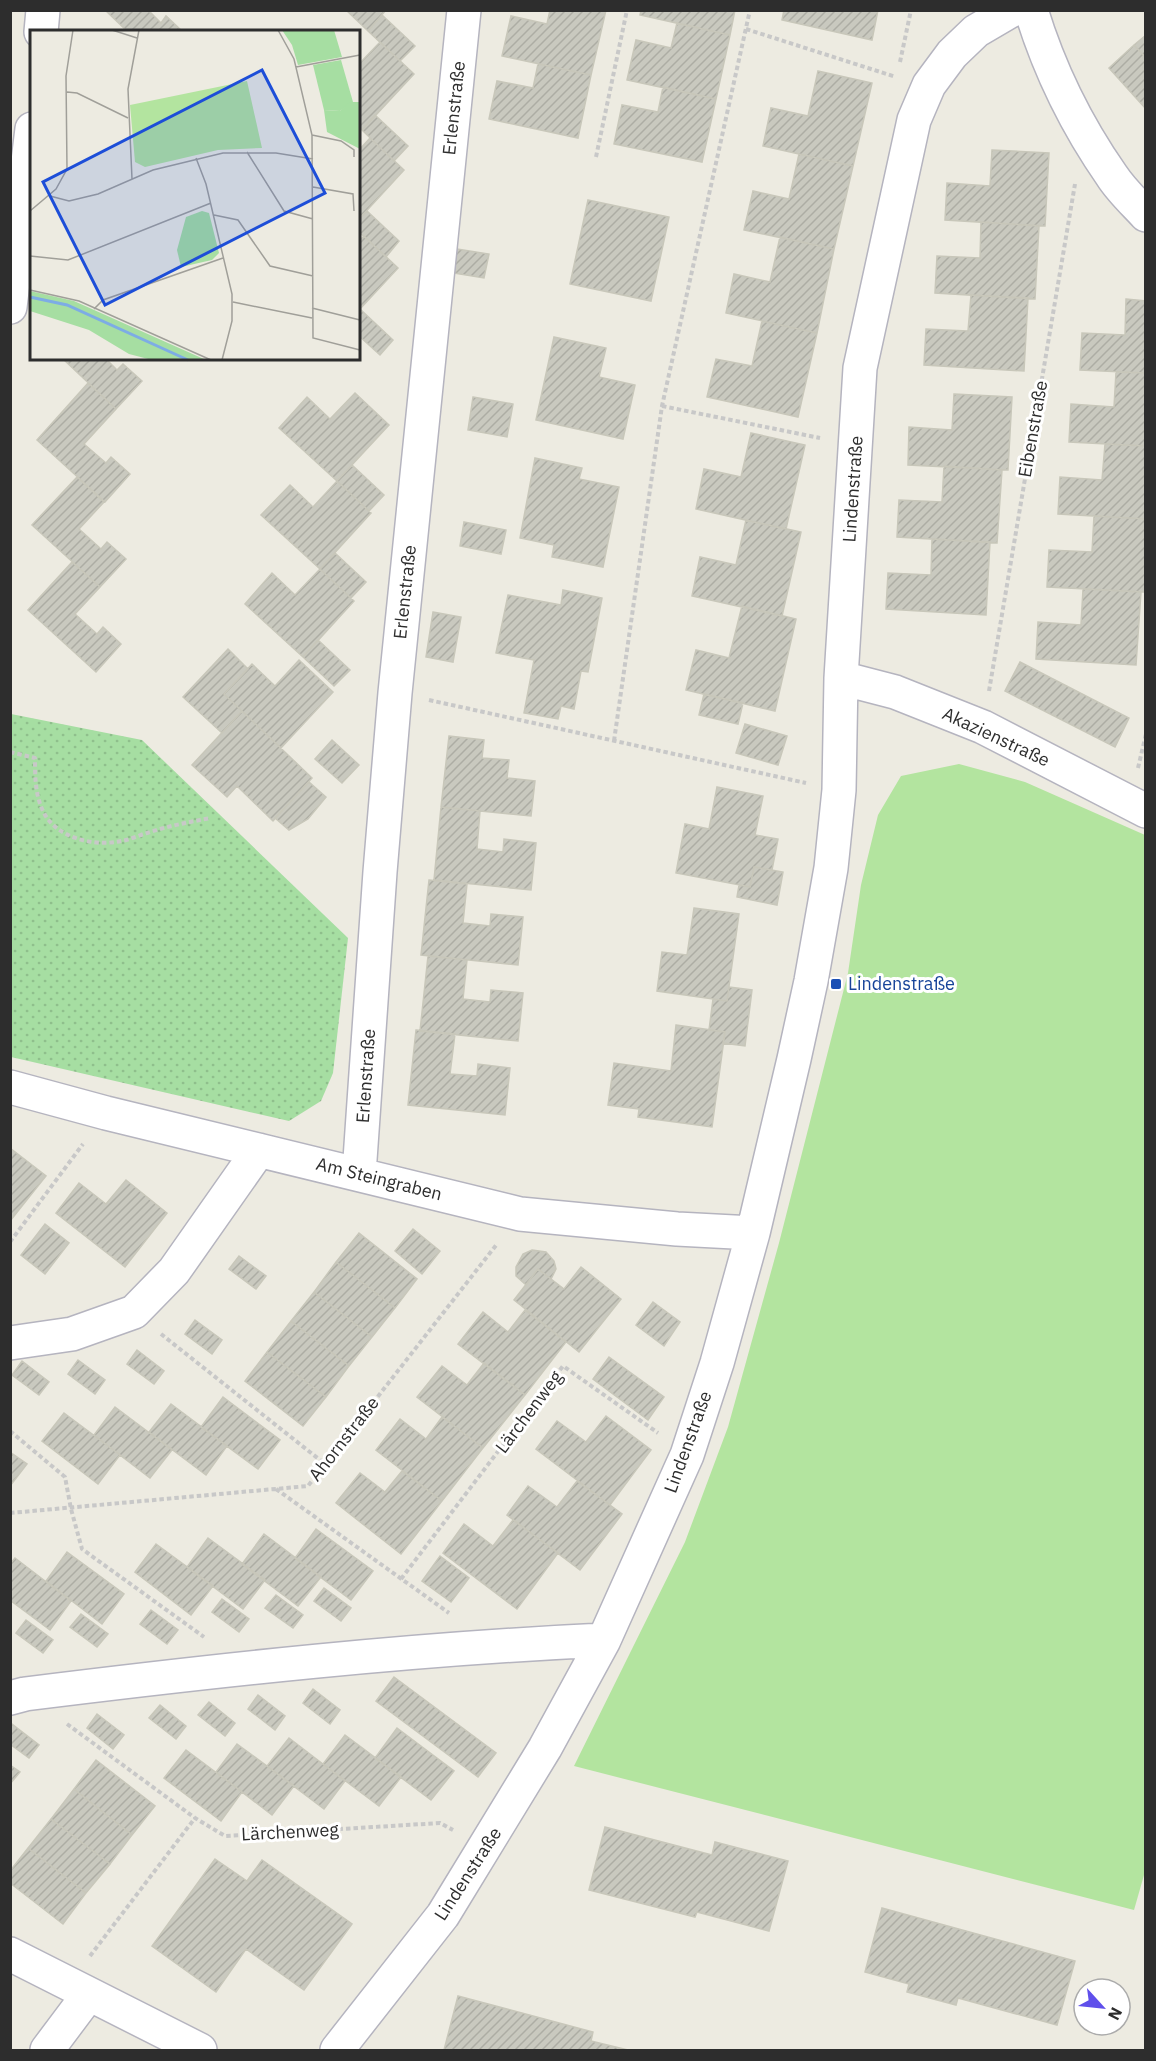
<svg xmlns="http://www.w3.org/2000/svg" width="1156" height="2061" viewBox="0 0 1156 2061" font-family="'IBM Plex Sans',sans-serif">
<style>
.park{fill:url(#park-dots)}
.pitch{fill:#b3e49f}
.building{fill:url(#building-hatch);stroke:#c8c7ba;stroke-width:1.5}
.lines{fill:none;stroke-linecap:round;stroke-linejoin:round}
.minor-casing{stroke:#b5b4bf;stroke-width:36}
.path{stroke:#c8c8c8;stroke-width:4;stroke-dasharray:4.5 3;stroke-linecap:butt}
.minor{stroke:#fff;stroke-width:33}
.transit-dot{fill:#1a4fb4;stroke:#fff;stroke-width:2}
.labels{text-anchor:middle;stroke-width:6;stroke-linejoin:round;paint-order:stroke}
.street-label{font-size:18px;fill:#2d2d2d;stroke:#fff}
.transit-label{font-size:18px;fill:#164399;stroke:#fff;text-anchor:start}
.inset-river{fill:none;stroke:#7dace5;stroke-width:3}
.inset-road{fill:none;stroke:#a09f99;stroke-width:1.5}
.view{fill:#1d4ed8;fill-opacity:0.15;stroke:#1d4ed8;stroke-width:3}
.inset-edge{fill:none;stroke:#2d2d2d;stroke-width:3}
</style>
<defs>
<pattern id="park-dots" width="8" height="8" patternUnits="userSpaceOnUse" patternTransform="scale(1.5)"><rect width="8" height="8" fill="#a6dea2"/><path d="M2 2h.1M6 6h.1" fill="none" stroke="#8fbf8c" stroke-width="1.8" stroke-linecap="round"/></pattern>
<pattern id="building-hatch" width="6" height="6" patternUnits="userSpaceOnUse" patternTransform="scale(1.5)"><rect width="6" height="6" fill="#c9c9bf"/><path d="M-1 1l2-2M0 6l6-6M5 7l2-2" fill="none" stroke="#adada4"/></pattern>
</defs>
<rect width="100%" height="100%" fill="#edebe1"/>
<path class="park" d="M 11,714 L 142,740 L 348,938 L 333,1073 L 321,1101 L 289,1121 L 11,1057 Z"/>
<path class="pitch" d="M 959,764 L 1025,782 L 1145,835 L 1146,1868 L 1134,1910 L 574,1766 L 685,1542 L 728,1427 L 779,1243 L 848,973 L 861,885 L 878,815 L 901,776 Z"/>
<path class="building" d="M 105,10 L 148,10 L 161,23 L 166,16 L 183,32 L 128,32 Z
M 346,10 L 386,10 L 368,31 Z
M 550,10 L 606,10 L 591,75 L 502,56 L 511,16 L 547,24 Z
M 641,10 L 735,10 L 730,35 L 640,15 Z
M 784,10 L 878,10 L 872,40 L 782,20 Z
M 382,15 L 415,46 L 400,61 L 368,31 Z
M 677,23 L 730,35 L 716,99 L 627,80 L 636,40 L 671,48 Z
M 1146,35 L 1146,58 L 1134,45 Z
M 380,42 L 414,74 L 362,130 L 358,127 L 358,65 Z
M 1134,45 L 1146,58 L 1146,109 L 1109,68 Z
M 538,64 L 591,75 L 578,138 L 489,119 L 497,81 L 533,88 Z
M 818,71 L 872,83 L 853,166 L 763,146 L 771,108 L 808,116 Z
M 663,87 L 716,99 L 702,162 L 614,144 L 622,105 L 658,112 Z
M 375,115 L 408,146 L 394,161 L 362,130 Z
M 370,138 L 404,170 L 358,220 L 358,151 Z
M 992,150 L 1049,153 L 1045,226 L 945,220 L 947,183 L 990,186 Z
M 799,154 L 853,166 L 834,249 L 744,230 L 753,191 L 789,199 Z
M 588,200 L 669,217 L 651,301 L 570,284 Z
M 367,211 L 399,241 L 386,257 L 358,231 L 358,220 Z
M 981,222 L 1039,226 L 1035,299 L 935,293 L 937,256 L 980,258 Z
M 364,236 L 398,268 L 358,311 L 358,242 Z
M 780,237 L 834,249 L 817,333 L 726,313 L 734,274 L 770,282 Z
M 457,249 L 489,254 L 484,278 L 453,273 Z
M 971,295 L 1028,298 L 1024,371 L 924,365 L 926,329 L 968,331 Z
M 1126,299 L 1146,301 L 1146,373 L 1080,370 L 1082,333 L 1125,335 Z
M 360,309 L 393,340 L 380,355 L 358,335 Z
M 762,321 L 817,333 L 798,417 L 707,397 L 716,359 L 752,366 Z
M 554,337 L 606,348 L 599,377 L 635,385 L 623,439 L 536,420 Z
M 62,358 L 105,358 L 117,370 L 123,364 L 142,381 L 116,409 Z
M 1116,372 L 1146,373 L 1146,446 L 1069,442 L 1071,404 L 1114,407 Z
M 88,383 L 116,409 L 84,444 L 106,463 L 111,457 L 130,474 L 105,502 L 37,440 Z
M 355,393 L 389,425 L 337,481 L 279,428 L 307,397 L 330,419 Z
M 954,394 L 1012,397 L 1008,470 L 908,465 L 909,427 L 952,430 Z
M 473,397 L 513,404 L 507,437 L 468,430 Z
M 751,433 L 805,445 L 786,529 L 696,509 L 704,469 L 741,477 Z
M 1105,444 L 1146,446 L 1146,519 L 1058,514 L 1060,477 L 1102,480 Z
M 535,458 L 582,468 L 579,479 L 619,487 L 603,567 L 552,557 L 554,545 L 520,538 Z
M 352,465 L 384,495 L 369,511 L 337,481 Z
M 944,466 L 1002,470 L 997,543 L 897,537 L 899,500 L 942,502 Z
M 77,477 L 104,502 L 79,529 L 101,549 L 107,542 L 126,559 L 100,587 L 32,525 Z
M 337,481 L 371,513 L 320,569 L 261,515 L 290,485 L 313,507 Z
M 1094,516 L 1146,519 L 1146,592 L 1047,587 L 1049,550 L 1092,552 Z
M 746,520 L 801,532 L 782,616 L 692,596 L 700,557 L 736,565 Z
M 464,522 L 506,530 L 501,554 L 460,546 Z
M 932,539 L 990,542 L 986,615 L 886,609 L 888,573 L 931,575 Z
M 335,553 L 366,582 L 351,598 L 320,569 Z
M 72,562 L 100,587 L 75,614 L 97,634 L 103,627 L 121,644 L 96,672 L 28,610 Z
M 320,569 L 354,601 L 303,657 L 245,604 L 272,573 L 295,595 Z
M 1083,589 L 1141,592 L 1136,665 L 1036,659 L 1038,622 L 1081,625 Z
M 563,590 L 602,598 L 588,672 L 581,671 L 574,709 L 561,706 L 558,719 L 524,713 L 534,660 L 496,653 L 508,595 L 561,605 Z
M 742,606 L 796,619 L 775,711 L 686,690 L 696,650 L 729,658 Z
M 433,612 L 461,617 L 453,662 L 426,657 Z
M 318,640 L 350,670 L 334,686 L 303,657 Z
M 228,649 L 248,669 L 224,694 L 242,711 L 222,733 L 183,697 Z
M 299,660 L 333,692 L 281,748 L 224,694 L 252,664 L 275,686 Z
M 1020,662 L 1129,718 L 1115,747 L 1005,691 Z
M 704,694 L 743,703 L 738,724 L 699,715 Z
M 242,711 L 312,778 L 273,821 L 237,786 L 227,797 L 192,765 Z
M 745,724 L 787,736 L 778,765 L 736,753 Z
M 449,736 L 484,740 L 482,758 L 509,760 L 507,778 L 535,781 L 531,816 L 441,807 Z
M 332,740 L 359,765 L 342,783 L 315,759 Z
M 309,782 L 326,797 L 308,819 L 289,830 L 275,818 Z
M 717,787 L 763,796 L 755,835 L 778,839 L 772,870 L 754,867 L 750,887 L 676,873 L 685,824 L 709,829 Z
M 441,807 L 480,811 L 477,849 L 503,852 L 504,839 L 536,843 L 531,890 L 434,880 Z
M 754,867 L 783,872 L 777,905 L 737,897 L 739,885 L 750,887 Z
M 429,880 L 467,884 L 463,923 L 490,926 L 491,914 L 523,917 L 518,965 L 421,955 Z
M 694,908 L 739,914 L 727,1001 L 657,991 L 662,952 L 687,955 Z
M 428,956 L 467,960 L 463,999 L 490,1002 L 491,990 L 523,993 L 518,1041 L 420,1031 Z
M 729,987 L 752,990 L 745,1046 L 723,1043 L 725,1032 L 709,1030 L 713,999 L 727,1001 Z
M 676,1025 L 725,1032 L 712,1127 L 638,1117 L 639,1109 L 608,1105 L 614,1063 L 671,1071 Z
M 416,1030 L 455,1034 L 450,1074 L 477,1076 L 478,1064 L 510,1068 L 505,1115 L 408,1105 Z
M 10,1148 L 46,1176 L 10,1221 Z
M 126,1180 L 167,1213 L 125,1267 L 56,1213 L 79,1183 L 106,1204 Z
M 45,1224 L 69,1243 L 45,1274 L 21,1255 Z
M 413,1229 L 440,1251 L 422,1274 L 395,1251 Z
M 359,1233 L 417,1279 L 395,1308 L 336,1262 Z
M 532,1250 L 546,1252 L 554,1261 L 556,1269 L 551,1279 L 538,1269 L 526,1285 L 516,1276 L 516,1267 L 523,1254 Z
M 239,1256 L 266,1276 L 256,1289 L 229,1269 Z
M 336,1262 L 395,1308 L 372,1337 L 314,1292 Z
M 581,1267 L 621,1299 L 579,1352 L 514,1300 L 538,1269 L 564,1289 Z
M 314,1292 L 372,1337 L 349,1366 L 291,1321 Z
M 653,1302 L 680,1322 L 664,1346 L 636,1325 Z
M 525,1310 L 566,1342 L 525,1395 L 458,1344 L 483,1312 L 508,1332 Z
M 195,1320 L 222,1340 L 212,1354 L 185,1334 Z
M 291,1321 L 349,1366 L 326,1397 L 267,1352 Z
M 137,1350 L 164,1371 L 154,1384 L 127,1364 Z
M 267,1352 L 326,1397 L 303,1426 L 245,1381 Z
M 609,1357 L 664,1397 L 648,1420 L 593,1379 Z
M 78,1360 L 105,1380 L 95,1394 L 68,1374 Z
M 22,1361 L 49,1382 L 39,1395 L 12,1375 Z
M 484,1363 L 525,1395 L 483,1448 L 417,1397 L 442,1366 L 467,1385 Z
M 223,1397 L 280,1440 L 258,1469 L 201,1427 Z
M 171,1404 L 227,1446 L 206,1475 L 149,1432 Z
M 115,1407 L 172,1450 L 150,1478 L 94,1435 Z
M 64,1413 L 120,1455 L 98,1484 L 42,1441 Z
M 606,1416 L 651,1450 L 610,1505 L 536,1449 L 557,1421 L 586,1442 Z
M 442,1417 L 483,1448 L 442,1501 L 376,1450 L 400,1419 L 426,1439 Z
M 10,1452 L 27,1464 L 10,1486 Z
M 402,1471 L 442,1501 L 401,1554 L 336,1503 L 360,1473 L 385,1492 Z
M 577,1481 L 622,1514 L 580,1570 L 507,1515 L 528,1486 L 557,1507 Z
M 513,1520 L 558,1553 L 517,1609 L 443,1553 L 464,1524 L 493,1546 Z
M 316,1529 L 373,1571 L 351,1600 L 295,1558 Z
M 264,1534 L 321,1577 L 298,1606 L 242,1564 Z
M 208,1538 L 265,1580 L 243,1609 L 187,1567 Z
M 156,1544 L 213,1586 L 191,1615 L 135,1572 Z
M 67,1552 L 124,1594 L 102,1624 L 46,1581 Z
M 440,1556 L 469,1578 L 451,1602 L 422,1581 Z
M 15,1558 L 71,1601 L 50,1630 L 10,1600 L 10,1564 Z
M 324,1588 L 351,1608 L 341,1621 L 314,1601 Z
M 276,1595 L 303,1615 L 293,1628 L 265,1608 Z
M 222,1599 L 249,1619 L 239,1632 L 212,1612 Z
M 151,1610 L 178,1630 L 167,1644 L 140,1624 Z
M 81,1614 L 108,1634 L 97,1647 L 70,1627 Z
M 26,1620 L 53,1640 L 43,1653 L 16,1633 Z
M 394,1677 L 496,1753 L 478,1777 L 376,1701 Z
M 313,1689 L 340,1710 L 330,1724 L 303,1703 Z
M 258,1695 L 285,1716 L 275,1730 L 248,1709 Z
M 209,1702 L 235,1723 L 225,1736 L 198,1715 Z
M 160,1705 L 186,1726 L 176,1739 L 149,1718 Z
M 97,1714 L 124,1735 L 113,1749 L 87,1728 Z
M 12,1724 L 39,1745 L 29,1758 L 10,1744 L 10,1727 Z
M 397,1728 L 454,1771 L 431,1800 L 375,1758 Z
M 345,1735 L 401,1777 L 379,1806 L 323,1764 Z
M 289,1738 L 345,1781 L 324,1809 L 267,1766 Z
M 237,1744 L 294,1786 L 272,1815 L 216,1772 Z
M 186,1750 L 242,1792 L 221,1821 L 164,1778 Z
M 96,1760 L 155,1806 L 132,1835 L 74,1789 Z
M 10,1765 L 20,1772 L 10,1784 Z
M 74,1789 L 132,1835 L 110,1864 L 51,1819 Z
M 51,1819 L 110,1864 L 86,1893 L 28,1848 Z
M 605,1827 L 712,1855 L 715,1842 L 788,1861 L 769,1931 L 697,1912 L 695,1917 L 589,1890 Z
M 28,1848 L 86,1893 L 63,1924 L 10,1883 L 10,1871 Z
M 215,1859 L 247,1881 L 262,1860 L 352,1924 L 304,1990 L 246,1949 L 216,1992 L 152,1946 Z
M 882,1908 L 1075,1961 L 1057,2025 L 958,1998 L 956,2005 L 907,1992 L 909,1984 L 865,1972 Z
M 458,1996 L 593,2032 L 591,2041 L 628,2050 L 444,2050 Z"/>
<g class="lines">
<defs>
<path id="minor" d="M 1031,10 C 1049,69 1077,126 1112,176 C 1121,190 1134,202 1146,215
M 41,32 L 43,10
M 10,307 L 32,129
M 841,678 L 895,692 L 983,727 L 1146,811
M 10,1087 L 106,1113 L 520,1214 L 677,1229 L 753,1233
M 359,1174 L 380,872 L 395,693 L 464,10
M 10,1343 L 72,1334 L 134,1312 L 174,1271 L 259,1150
M 10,1698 L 25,1694 C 218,1670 410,1649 604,1640
M 10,1954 L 200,2050
M 47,2050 L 89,1994
M 337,2050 L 443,1915 L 545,1748 L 604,1640 L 687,1455 L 717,1363 L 753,1233 L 794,1059 L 811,981 L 831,868 L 839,790 L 841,678 L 860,368 L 914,120 L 929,85 L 952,54 L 976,31 L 1012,10"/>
</defs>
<use href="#minor" class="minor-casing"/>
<path class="path" d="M 746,29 L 896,77
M 900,62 L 911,10
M 596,157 L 627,10
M 662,406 L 820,438
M 989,691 L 1075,184
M 429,700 L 806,783
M 614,741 L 662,406 L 750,10
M 10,752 L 35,758 C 35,776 35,796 44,813 C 57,838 94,847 121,841 C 130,840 139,835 147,833 C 168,826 189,822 211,818
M 1138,768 L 1146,734
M 10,1242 L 83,1144
M 161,1334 L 325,1464
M 10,1431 L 65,1477 L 71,1509 L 82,1549 L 204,1637
M 276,1489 L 449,1613
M 10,1513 L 308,1486 L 497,1244
M 401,1579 L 563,1366 L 658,1433
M 67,1724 L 195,1818 L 225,1836 L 440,1823 L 453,1830
M 90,1956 L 195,1818"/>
<use href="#minor" class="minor"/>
</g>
<rect class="transit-dot" x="830" y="978" width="12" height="12" rx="3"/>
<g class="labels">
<g class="street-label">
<text transform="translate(454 108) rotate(-84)" y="6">Erlenstraße</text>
<text transform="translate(1033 429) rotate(-80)" y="6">Eibenstraße</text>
<text transform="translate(853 489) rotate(-86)" y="6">Lindenstraße</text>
<text transform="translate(405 592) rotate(-84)" y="6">Erlenstraße</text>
<text transform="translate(996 737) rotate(25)" y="6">Akazienstraße</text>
<text transform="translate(366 1076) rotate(-86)" y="6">Erlenstraße</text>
<text transform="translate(379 1179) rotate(14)" y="6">Am Steingraben</text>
<text transform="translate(529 1412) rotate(-53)" y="6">Lärchenweg</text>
<text transform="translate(344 1439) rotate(-52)" y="6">Ahornstraße</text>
<text transform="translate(688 1442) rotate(-70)" y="6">Lindenstraße</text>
<text transform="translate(290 1832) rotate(-3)" y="6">Lärchenweg</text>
<text transform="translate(468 1874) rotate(-57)" y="6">Lindenstraße</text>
</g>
<g class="transit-label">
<text x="848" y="990">Lindenstraße</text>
</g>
</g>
<g transform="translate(30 30)">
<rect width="330" height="330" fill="#edebe1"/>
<path d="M 311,30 L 323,72 L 310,81 L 294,80 L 283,35 Z" fill="#a6dea2"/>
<path d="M 252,0 L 304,0 L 312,27 L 268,35 L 262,15 ZM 320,72 L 330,72 L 330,119 L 297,102 L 294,80 L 310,81 ZM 0,261 L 44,271 L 176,330 L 122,330 L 99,324 L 59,300 L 0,281 Z" fill="#a6dea2"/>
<path d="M 172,181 L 179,183 L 189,223 L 182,230 L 151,237 L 147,220 L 156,187 Z" fill="#a6dea2"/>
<path d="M 217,51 L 232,118 L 188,120 L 115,137 L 105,132 L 100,75 Z" fill="#b3e49f"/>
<path class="inset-river" d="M 0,267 L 37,275 L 158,330"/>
<path class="inset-road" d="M 82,0 L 107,8M 248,0 L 264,29 L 282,105 L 283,308 L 330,320M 266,37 L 330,25M 37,62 L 47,63 L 98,88M 282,105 L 311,111 L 324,120 L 324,127M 217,122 L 254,181 L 283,189M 166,128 L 176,154 L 202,264 L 202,291 L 192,330M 102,149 L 98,59 L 109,0M 283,157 L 323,164 L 324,181M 20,166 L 39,171 L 68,164 L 123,140 L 193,123 L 246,123 L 283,129M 0,181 L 26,159 L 37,139 L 36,46 L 43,0M 184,185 L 208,190 L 240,236 L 283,246M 0,226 L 38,230 L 181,173M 0,260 L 49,271 L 181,330M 203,272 L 282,288M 282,278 L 330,290M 64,279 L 73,270 L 193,228"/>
<path class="view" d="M 232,40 L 295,163 L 75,275 L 13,152 Z"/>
<rect width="330" height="330" class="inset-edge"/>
</g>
<rect width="1156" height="2061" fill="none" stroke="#2d2d2d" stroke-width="24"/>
<g transform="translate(1102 2007) rotate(117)"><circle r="28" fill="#ffffff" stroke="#ababab" stroke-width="1.5"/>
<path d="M0-4.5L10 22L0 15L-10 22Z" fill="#5f4feb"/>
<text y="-9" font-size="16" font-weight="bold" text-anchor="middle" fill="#2d2d2d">N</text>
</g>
</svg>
